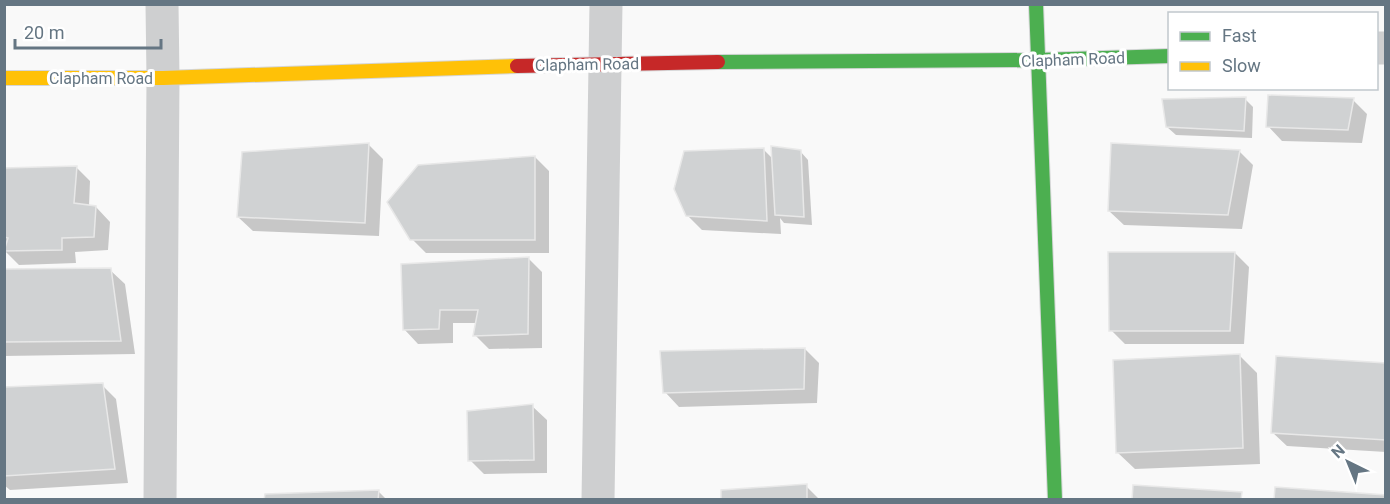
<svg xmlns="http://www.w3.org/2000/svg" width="1390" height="504" viewBox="0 0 1390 504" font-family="Roboto,sans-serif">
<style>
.shadow{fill:#0003}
.building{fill:#d0d2d3;stroke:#e8e8e8;stroke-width:1.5}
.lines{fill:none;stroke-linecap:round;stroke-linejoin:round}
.fast-casing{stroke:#d5d6d7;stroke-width:16}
.slow-casing{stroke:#d5d6d7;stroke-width:16}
.jam-casing{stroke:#d5d6d7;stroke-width:16}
.street{stroke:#cecfd0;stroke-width:33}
.fast{stroke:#4caf50;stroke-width:14}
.slow{stroke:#ffc107;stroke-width:14}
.jam{stroke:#c62828;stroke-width:14}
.labels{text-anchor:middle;stroke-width:6;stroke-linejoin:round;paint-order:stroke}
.street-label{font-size:16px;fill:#657683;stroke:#fff}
</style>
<rect width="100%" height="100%" fill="#f9f9f9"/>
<path class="shadow" d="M 1245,99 L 1253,107 L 1252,138 L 1176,135 L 1167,127 Z
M 1353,100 L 1367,114 L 1362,143 L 1282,141 L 1268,126 Z
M 369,145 L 383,159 L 379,236 L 253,231 L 238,217 Z
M 763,149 L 773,159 L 800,151 L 808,160 L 812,225 L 784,223 L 780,218 L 781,234 L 702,230 L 687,215 Z
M 1239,151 L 1253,165 L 1242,229 L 1124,225 L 1109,211 Z
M 535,157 L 549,171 L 549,253 L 426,253 L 412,239 Z
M 76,167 L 90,181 L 89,206 L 96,207 L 110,222 L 108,250 L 75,252 L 76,263 L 19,265 L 5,251 L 4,170 Z
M 1235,253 L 1249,267 L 1244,344 L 1125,344 L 1111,330 Z
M 528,258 L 542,272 L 542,348 L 489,349 L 475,335 L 477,323 L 453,323 L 453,343 L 418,344 L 404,329 Z
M 4,270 L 110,270 L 125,284 L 135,354 L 4,356 Z
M 805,349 L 819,363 L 817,403 L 679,407 L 665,392 Z
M 1240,356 L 1257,373 L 1260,464 L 1135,469 L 1117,452 Z
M 1386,365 L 1386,452 L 1287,446 L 1272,432 Z
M 102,385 L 116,399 L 128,483 L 10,490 L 4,485 L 4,389 Z
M 532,406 L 547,420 L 547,473 L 484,474 L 470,460 Z
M 806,486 L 820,500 L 723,500 Z
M 379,492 L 387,500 L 265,500 Z"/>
<path class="building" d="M 1268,95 L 1354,98 L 1348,130 L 1266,127 Z
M 1246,97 L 1244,131 L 1166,127 L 1162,99 Z
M 369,143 L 365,223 L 237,217 L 242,152 Z
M 1111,143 L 1240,150 L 1228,215 L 1108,211 Z
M 771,146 L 801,150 L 804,217 L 775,215 Z
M 764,148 L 767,221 L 686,216 L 674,189 L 684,151 Z
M 535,156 L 535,240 L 410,240 L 387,202 L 418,165 Z
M 77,166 L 74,203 L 96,206 L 94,237 L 62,238 L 62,250 L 4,251 L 8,238 L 4,237 L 4,168 Z
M 1108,252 L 1235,252 L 1230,331 L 1109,331 Z
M 529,257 L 528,334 L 473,336 L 478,310 L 440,310 L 439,329 L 403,330 L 401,264 Z
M 111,268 L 121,341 L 4,342 L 4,269 Z
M 805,348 L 804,389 L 663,393 L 660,351 Z
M 1240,354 L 1243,448 L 1116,453 L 1113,360 Z
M 1276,356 L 1386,363 L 1386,440 L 1271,433 Z
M 103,383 L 115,469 L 4,476 L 4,387 Z
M 533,404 L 534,460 L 468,461 L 467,411 Z
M 807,484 L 807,500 L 721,500 L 721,490 Z
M 1133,485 L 1242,492 L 1241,500 L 1132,500 Z
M 1275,487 L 1386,495 L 1386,500 L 1274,500 Z
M 379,490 L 378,500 L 264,500 L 265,494 Z"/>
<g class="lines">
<defs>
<path id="fast" d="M 1036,4 L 1055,500
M 718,62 L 1037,60 L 1170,56"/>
<path id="slow" d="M 4,78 L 163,78 L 517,66"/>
<path id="jam" d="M 517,66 L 718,62"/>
</defs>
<use href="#fast" class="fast-casing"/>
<use href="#slow" class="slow-casing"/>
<use href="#jam" class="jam-casing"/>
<path class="street" d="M 1376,48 L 1386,48
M 160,500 L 163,78 L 162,4
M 598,500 L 606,4"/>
<use href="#fast" class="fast"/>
<use href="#slow" class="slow"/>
<use href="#jam" class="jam"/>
</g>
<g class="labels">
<g class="street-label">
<text transform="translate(1073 59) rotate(-2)" y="6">Clapham Road</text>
<text transform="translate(587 64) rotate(-1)" y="6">Clapham Road</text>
<text x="101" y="84">Clapham Road</text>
</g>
</g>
<rect width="1390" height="504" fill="none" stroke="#657683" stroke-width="12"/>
<rect x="1168" y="12" width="210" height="78" fill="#ffffff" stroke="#c1c8cd" stroke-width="1.5"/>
<rect x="1180" y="32" width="30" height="9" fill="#4caf50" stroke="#c1c8cd" stroke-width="1.5"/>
<text x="1222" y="42" font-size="18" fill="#657683">Fast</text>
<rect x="1180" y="62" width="30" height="9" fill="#ffc107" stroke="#c1c8cd" stroke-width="1.5"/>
<text x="1222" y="72" font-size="18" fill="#657683">Slow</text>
<g transform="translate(1348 462) rotate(317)" stroke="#ffffff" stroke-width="4.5" paint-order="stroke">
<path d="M0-4.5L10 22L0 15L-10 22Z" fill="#657683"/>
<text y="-9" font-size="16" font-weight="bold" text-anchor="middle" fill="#657683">N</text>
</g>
<path d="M15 39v9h146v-9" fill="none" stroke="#657683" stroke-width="3"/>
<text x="24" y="39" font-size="18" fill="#657683" stroke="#ffffff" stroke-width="4.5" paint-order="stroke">20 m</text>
</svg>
